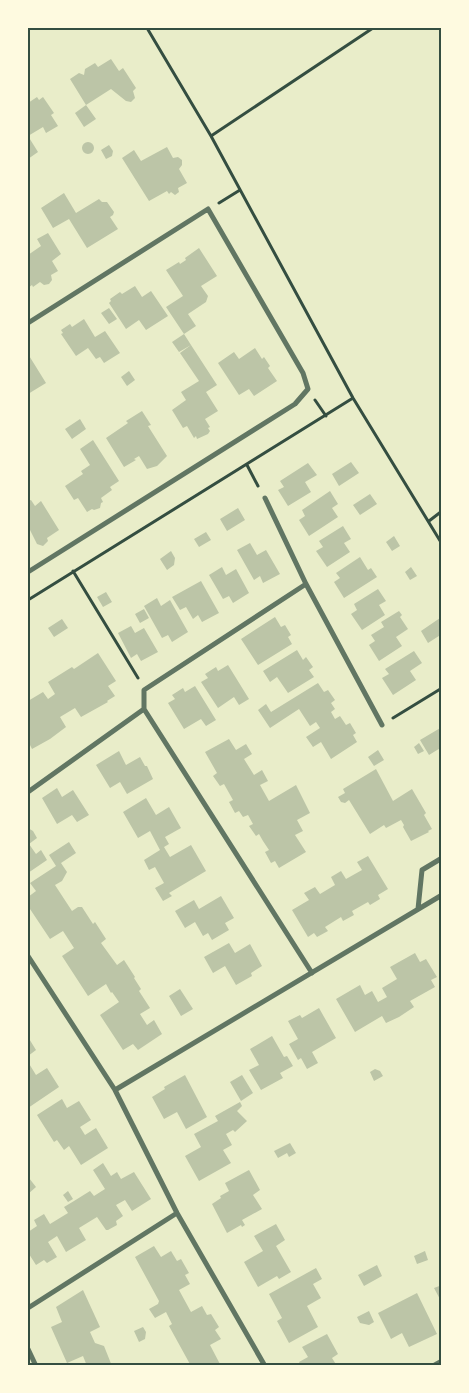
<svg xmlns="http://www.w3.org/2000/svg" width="469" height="1393" viewBox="0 0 469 1393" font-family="Inter,sans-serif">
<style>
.building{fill:#bcc5a7}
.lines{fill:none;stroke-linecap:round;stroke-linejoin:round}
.path{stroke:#344e41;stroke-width:3}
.minor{stroke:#617663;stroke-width:5}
.neatline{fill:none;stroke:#344e41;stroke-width:2}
</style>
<rect width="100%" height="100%" fill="#e9edc9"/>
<path class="building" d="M 111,59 L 119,71 L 123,68 L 136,88 L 133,91 L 135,98 L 131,102 L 126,101 L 111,89 L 86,105 L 96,119 L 84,127 L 75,113 L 86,105 L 70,79 L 79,73 L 84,75 L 85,69 L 95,63 L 98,67 Z
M 37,97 L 39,100 L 43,97 L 54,113 L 51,115 L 58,126 L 46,133 L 43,127 L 28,136 L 38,152 L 28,159 L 28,103 Z
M82 148a6 6 0 1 1 12 0a6 6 0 1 1-12 0Z
M 109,145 L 113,151 L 112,156 L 106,159 L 101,150 Z
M 167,147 L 173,158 L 178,157 L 182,160 L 182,165 L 179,169 L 187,183 L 178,188 L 179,192 L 175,195 L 171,192 L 169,194 L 167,191 L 149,201 L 122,158 L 134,150 L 141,161 Z
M 64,193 L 76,213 L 99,199 L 102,202 L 107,202 L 114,212 L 113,215 L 110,217 L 118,229 L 87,248 L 69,219 L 53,228 L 41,208 Z
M 48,233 L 61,254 L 52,261 L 58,271 L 51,275 L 52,280 L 49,284 L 44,285 L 40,282 L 33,287 L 32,285 L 28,288 L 28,255 L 41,246 L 37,239 Z
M 199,248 L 217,276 L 201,286 L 208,296 L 206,302 L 188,314 L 196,326 L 184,334 L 166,307 L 183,296 L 166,270 L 179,262 L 180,264 L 186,260 L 185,258 Z
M 135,286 L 142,297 L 151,291 L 168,316 L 146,330 L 139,320 L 126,329 L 109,303 L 111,301 L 110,299 L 120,292 L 122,294 Z
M 109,308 L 117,319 L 109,324 L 101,313 Z
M 84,319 L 95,337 L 105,331 L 120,353 L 104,363 L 100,357 L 96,359 L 88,348 L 76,356 L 61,334 L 63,333 L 61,330 L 70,324 L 72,327 Z
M 184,334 L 191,345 L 179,352 L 172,342 Z
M 191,345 L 217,385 L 206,392 L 218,411 L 205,419 L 210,427 L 208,428 L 210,431 L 208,434 L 197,439 L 196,436 L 194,438 L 187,426 L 183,428 L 172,410 L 186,400 L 181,392 L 199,381 L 180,353 Z
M 255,348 L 262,359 L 264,357 L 270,366 L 268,368 L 277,381 L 254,396 L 249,389 L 239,395 L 218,363 L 234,352 L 239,359 Z
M 28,354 L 46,383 L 28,394 Z
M 129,371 L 135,380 L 127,386 L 121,377 Z
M 142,411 L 151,425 L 148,426 L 167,456 L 157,466 L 147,469 L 139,456 L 134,459 L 136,460 L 124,467 L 106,438 L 128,423 L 126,421 Z
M 80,419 L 86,429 L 72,439 L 65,429 Z
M 93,440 L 119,481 L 110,487 L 112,490 L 101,498 L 103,502 L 101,503 L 100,508 L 94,510 L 92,509 L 87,512 L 78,498 L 74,500 L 65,486 L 83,474 L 81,471 L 90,465 L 80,449 Z
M 351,462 L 359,473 L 339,486 L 332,474 Z
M 308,463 L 317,475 L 305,482 L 311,492 L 288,506 L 278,490 L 284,487 L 280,481 Z
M 330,491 L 338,504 L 332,508 L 338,517 L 309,536 L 299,520 L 305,516 L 302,510 Z
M 370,494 L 377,504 L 360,515 L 353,505 Z
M 31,500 L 35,506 L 41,501 L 59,530 L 47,538 L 48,541 L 43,546 L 37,544 L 28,526 L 28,501 Z
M 238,508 L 245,520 L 227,531 L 220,519 Z
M 343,526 L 351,539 L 344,543 L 350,552 L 327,567 L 316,551 L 323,547 L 319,541 Z
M 206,532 L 211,540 L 199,547 L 194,539 Z
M 394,536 L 400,546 L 392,551 L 386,542 Z
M 250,543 L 257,555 L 266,550 L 280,574 L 263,583 L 260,576 L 254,580 L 237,550 Z
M 171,551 L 175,558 L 174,565 L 167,570 L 160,559 Z
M 360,557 L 368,570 L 371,568 L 377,577 L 344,598 L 334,582 L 340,578 L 336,573 Z
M 222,567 L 226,575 L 236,569 L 249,593 L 233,603 L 229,596 L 223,599 L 209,575 Z
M 411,567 L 417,576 L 410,580 L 405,572 Z
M 201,581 L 219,613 L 202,622 L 198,615 L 193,619 L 186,607 L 180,610 L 172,597 Z
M 378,589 L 386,601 L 379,605 L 385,615 L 362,630 L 351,614 L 357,610 L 354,604 Z
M 106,592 L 112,602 L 103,607 L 97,597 Z
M 157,598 L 161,606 L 170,600 L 188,632 L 172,642 L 168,635 L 162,638 L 144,606 Z
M 144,609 L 149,618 L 140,623 L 135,614 Z
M 399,611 L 402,615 L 400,617 L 408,629 L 396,637 L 402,646 L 379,661 L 369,645 L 375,641 L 371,635 L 384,627 L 381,622 Z
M 275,617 L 281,627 L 285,625 L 291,635 L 288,637 L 292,644 L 258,665 L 241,639 Z
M 440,618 L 442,634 L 428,643 L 421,631 Z
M 62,619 L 68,628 L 54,637 L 48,628 Z
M 131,626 L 135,633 L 144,628 L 158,652 L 141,661 L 137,654 L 131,658 L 118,633 Z
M 297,650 L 303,660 L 306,657 L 313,667 L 309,670 L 314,677 L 288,693 L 277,677 L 270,682 L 263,671 Z
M 414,651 L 422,663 L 410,671 L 416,680 L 393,695 L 382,678 L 389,674 L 385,669 Z
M 98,653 L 116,681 L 108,686 L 115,696 L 107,701 L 108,702 L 81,717 L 75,708 L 60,717 L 66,727 L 50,739 L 32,749 L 28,741 L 28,701 L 43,692 L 48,699 L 55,694 L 48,682 L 72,667 L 74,669 Z
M 228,665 L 249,699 L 239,705 L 234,697 L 218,708 L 201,682 L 208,678 L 205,674 L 216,667 L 218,671 Z
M 318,683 L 324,692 L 328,690 L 335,700 L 331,703 L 335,709 L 331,712 L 335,719 L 340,716 L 346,725 L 350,723 L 356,733 L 353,735 L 357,742 L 331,759 L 321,742 L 313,747 L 306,737 L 320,728 L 316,722 L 310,726 L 299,709 L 270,728 L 258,710 L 266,704 L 271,712 Z
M 195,686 L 216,720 L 206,726 L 201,719 L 184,729 L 168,703 L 175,699 L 172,695 L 183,688 L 185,692 Z
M 442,727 L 442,747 L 429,755 L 420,740 Z
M 229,739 L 236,750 L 246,744 L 252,754 L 244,759 L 254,775 L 262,770 L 268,781 L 260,785 L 269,801 L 296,785 L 310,813 L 297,820 L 303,831 L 295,835 L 306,852 L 279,868 L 275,861 L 271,863 L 265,852 L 269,850 L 263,841 L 259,834 L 256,836 L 249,826 L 253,824 L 248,815 L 243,817 L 239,811 L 235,813 L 229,802 L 233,800 L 224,784 L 220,786 L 213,776 L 217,773 L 205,752 Z
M 419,743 L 424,751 L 418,754 L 414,747 Z
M 378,750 L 384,760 L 374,766 L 368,757 Z
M 119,751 L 126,765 L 140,757 L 145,766 L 147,766 L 153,779 L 127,794 L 120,782 L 110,788 L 96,765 Z
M 376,769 L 393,801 L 412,789 L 426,813 L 424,815 L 432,829 L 428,831 L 429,832 L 411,841 L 403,827 L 404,825 L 401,820 L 386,828 L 384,825 L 370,834 L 349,800 L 345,803 L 341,802 L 338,797 L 345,793 L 343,789 Z
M 57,788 L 62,797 L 73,790 L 89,815 L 77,822 L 72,815 L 57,824 L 42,798 Z
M 146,798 L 156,815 L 169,807 L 181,828 L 165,837 L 169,844 L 164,847 L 170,857 L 191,845 L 206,871 L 169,893 L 172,896 L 163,901 L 155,888 L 164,883 L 155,867 L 149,870 L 144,860 L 160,850 L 150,831 L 138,838 L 123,812 Z
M 28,828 L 33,831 L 37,838 L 29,844 L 36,854 L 41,850 L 47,860 L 28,873 Z
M 69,842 L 76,853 L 61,863 L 67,872 L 62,881 L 55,885 L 72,911 L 78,907 L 82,907 L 93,924 L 95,922 L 106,939 L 101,943 L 117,965 L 124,960 L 135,977 L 134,978 L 141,989 L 139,991 L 150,1008 L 140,1014 L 147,1025 L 154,1020 L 162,1034 L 138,1050 L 133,1044 L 123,1050 L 100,1015 L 119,1002 L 112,992 L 111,993 L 106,984 L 88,996 L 62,956 L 74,948 L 63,931 L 50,939 L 28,906 L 28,897 L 36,891 L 30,883 L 56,866 L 49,855 Z
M 368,856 L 388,889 L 378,895 L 380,899 L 370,905 L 368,902 L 352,911 L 354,915 L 343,921 L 341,917 L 325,927 L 328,931 L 317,937 L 314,933 L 308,937 L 292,910 L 309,900 L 304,893 L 315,887 L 320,894 L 335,885 L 331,877 L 341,871 L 346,879 L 362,870 L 357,862 Z
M 221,896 L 234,918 L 225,923 L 229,930 L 212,940 L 208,933 L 203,936 L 195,922 L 185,928 L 175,911 L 194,900 L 199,909 Z
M 229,943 L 235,953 L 250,944 L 262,966 L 251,973 L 252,976 L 236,985 L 225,966 L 213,973 L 204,957 Z
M 415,953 L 420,962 L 426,959 L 437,977 L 431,980 L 435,987 L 410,1001 L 414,1007 L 399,1017 L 386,1023 L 382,1016 L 355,1032 L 336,999 L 360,985 L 365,995 L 372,991 L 378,1002 L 387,997 L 382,988 L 397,979 L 390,967 Z
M 180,989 L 193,1009 L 181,1016 L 169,996 Z
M 319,1008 L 336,1038 L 312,1052 L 318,1063 L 307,1069 L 301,1058 L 298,1060 L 289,1044 L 298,1039 L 288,1021 L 300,1015 L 302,1018 Z
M 272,1036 L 284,1057 L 287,1056 L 293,1066 L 280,1073 L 283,1078 L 261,1090 L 249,1070 L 259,1065 L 250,1049 Z
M 28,1037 L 36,1050 L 28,1056 Z
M 28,1062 L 36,1075 L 47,1068 L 59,1087 L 28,1108 Z
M 375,1069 L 380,1071 L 383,1076 L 374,1081 L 370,1072 Z
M 185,1075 L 207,1117 L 186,1129 L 177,1112 L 164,1119 L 152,1097 L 165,1089 L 164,1087 Z
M 242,1075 L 253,1093 L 241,1101 L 230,1082 Z
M 62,1099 L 67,1108 L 79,1101 L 91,1120 L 80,1127 L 85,1135 L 96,1128 L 108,1148 L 81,1165 L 69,1146 L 64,1150 L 57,1140 L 54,1142 L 37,1115 Z
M 240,1102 L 242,1106 L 237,1111 L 247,1121 L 235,1132 L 233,1130 L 226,1134 L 232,1145 L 223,1150 L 231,1163 L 199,1181 L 185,1156 L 201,1147 L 194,1134 L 218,1121 L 215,1116 Z
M 290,1143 L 296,1153 L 289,1157 L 287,1153 L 278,1158 L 274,1151 Z
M 103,1163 L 111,1176 L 117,1172 L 121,1179 L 134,1172 L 151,1199 L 132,1211 L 125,1200 L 116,1205 L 123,1216 L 116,1221 L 117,1225 L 108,1230 L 106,1230 L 97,1217 L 79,1228 L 86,1240 L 66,1252 L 57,1236 L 48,1242 L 57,1257 L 47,1263 L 44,1260 L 36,1265 L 29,1254 L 28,1255 L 28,1232 L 37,1226 L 34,1220 L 44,1214 L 50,1224 L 68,1213 L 64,1207 L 74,1201 L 90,1191 L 94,1196 L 105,1189 L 93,1170 Z
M 249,1170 L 260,1190 L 253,1195 L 262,1209 L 242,1220 L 245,1225 L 242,1227 L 241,1225 L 227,1233 L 212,1204 L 221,1198 L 220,1196 L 229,1191 L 225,1183 Z
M 29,1178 L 36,1187 L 28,1194 L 28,1179 Z
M 68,1191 L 73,1199 L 68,1202 L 63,1195 Z
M 276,1224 L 285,1240 L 276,1246 L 291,1272 L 279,1279 L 277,1276 L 258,1287 L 244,1262 L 263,1251 L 254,1236 Z
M 154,1246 L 161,1257 L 171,1251 L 177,1261 L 181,1259 L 189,1273 L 185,1275 L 190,1284 L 179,1290 L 191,1312 L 202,1306 L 207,1315 L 211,1314 L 219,1327 L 215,1330 L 221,1339 L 210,1345 L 221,1366 L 191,1366 L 169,1326 L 172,1324 L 166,1312 L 155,1318 L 149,1309 L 158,1304 L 159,1301 L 135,1257 Z
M 425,1251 L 428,1260 L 417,1264 L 414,1256 Z
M 377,1265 L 382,1276 L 364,1286 L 358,1275 Z
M 316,1268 L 322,1279 L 313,1284 L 321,1298 L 307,1306 L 318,1327 L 289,1343 L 277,1321 L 282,1318 L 269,1294 Z
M 442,1285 L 442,1303 L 434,1288 Z
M 83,1290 L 100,1327 L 90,1332 L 95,1343 L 104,1346 L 112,1366 L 87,1366 L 83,1356 L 67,1363 L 51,1327 L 62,1322 L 56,1307 Z
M 417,1293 L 437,1334 L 409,1347 L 402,1333 L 391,1339 L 378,1313 Z
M 369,1311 L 374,1322 L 369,1325 L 360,1323 L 357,1317 Z
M 143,1327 L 146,1332 L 145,1339 L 139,1342 L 134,1331 Z
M 327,1334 L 338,1354 L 332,1358 L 337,1366 L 301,1366 L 299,1362 L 308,1357 L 302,1347 Z"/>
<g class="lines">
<path class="path" d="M 147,28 L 211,136 L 353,398 L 442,544
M 211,136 L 373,28
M 219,203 L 240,190
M 315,400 L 326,416
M 247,465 L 258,486
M 429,521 L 442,511
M 73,571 L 138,678
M 28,600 L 353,398
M 393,718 L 442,688"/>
<path class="minor" d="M 28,323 L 208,209 L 303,373 L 308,389 L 295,404 L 28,572
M 265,498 L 306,584 L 382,725
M 144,709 L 144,690 L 306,584
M 28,792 L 144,709 L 312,973
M 418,909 L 422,870 L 442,858
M 28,956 L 115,1090 L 177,1213 L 265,1366
M 115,1090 L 442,895
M 28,1308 L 177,1213
M 28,1349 L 36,1366
M 433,1366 L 442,1361"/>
</g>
<rect width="469" height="1393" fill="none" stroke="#fefae0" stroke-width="58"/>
<rect x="29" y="29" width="411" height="1335" class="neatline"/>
</svg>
